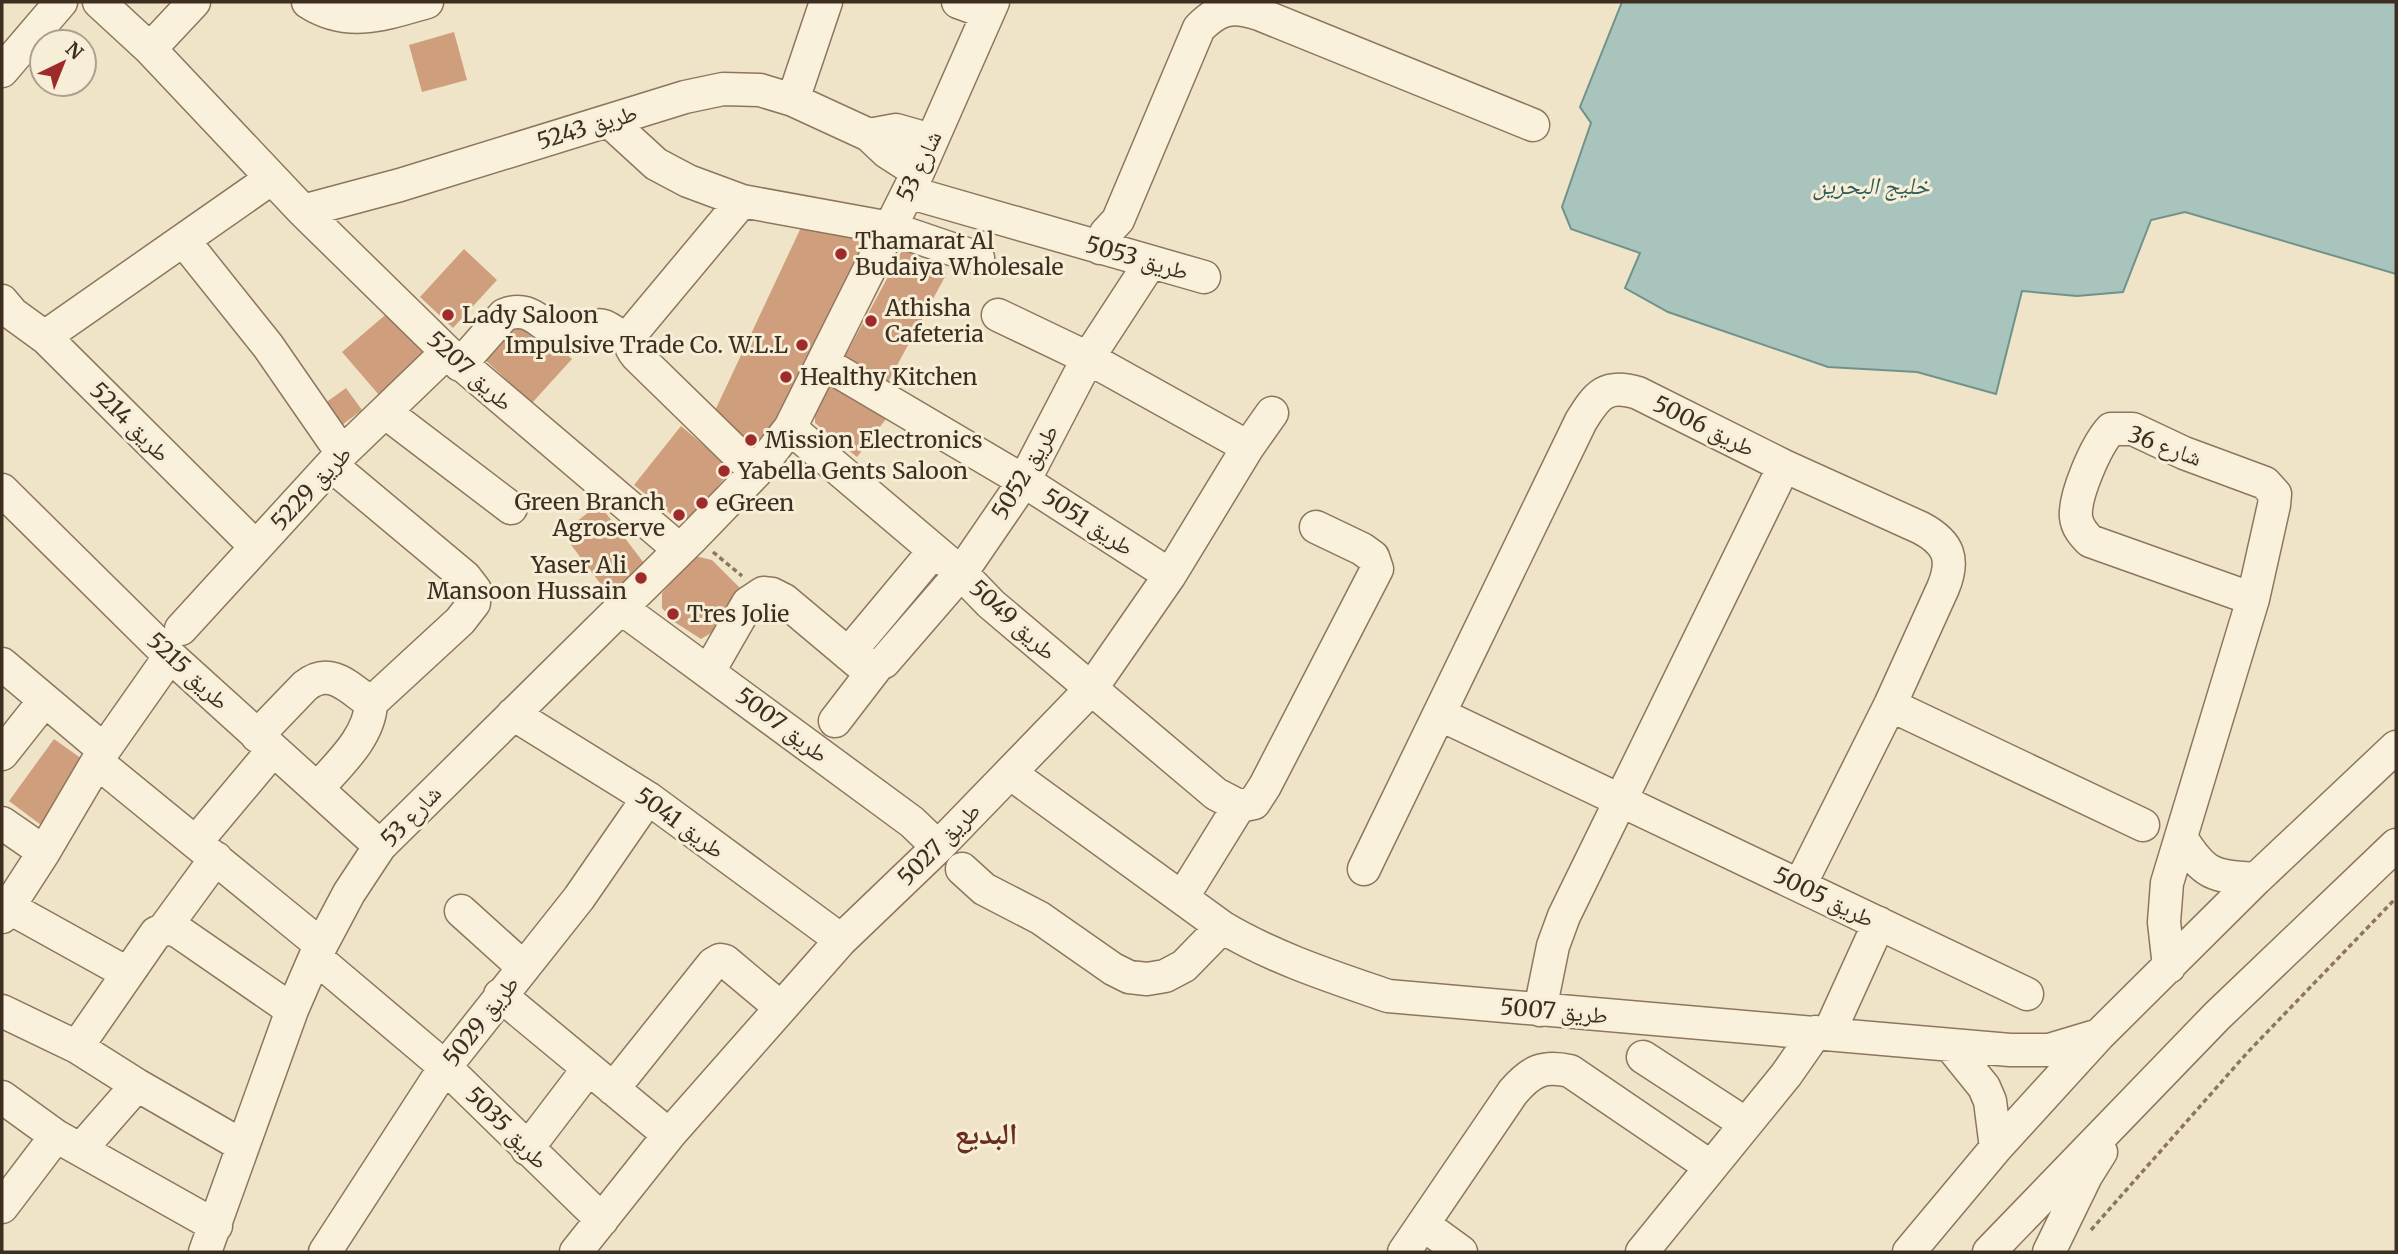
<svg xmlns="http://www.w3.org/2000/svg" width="2398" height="1254" viewBox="0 0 2398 1254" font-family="Merriweather,'Noto Naskh Arabic',serif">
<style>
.water{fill:#a9c4bc;stroke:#6f938a;stroke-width:2}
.building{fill:#cf9f7d}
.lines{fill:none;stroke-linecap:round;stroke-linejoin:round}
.minor-casing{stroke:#8d765c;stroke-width:35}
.path{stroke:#8d765c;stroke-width:3.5;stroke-dasharray:5 3.5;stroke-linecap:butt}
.minor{stroke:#faf1dc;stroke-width:32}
.poi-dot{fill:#9e2a2b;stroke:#f7eed8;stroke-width:2.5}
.labels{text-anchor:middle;stroke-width:6;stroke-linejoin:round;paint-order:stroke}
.street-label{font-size:23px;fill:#3d2e20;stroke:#f7eed8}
.poi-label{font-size:23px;fill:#3d2e20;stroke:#f7eed8;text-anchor:start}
.water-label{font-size:24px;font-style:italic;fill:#2f5d5a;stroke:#f7eed8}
.district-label{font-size:30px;font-weight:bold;fill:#6b2e1e;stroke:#f7eed8}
</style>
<rect width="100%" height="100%" fill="#f0e4c8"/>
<path class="water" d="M 1622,2 L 2396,2 L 2396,274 L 2185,212 L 2151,220 L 2123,292 L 2077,296 L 2022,291 L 1996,394 L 1917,372 L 1828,367 L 1668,312 L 1625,288 L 1640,253 L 1571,229 L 1562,207 L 1591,123 L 1580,107 Z"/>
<path class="building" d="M 454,32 L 467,80 L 422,92 L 409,45 Z
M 805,219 L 870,229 L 775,420 L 750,451 L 712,417 Z
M 464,249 L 497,280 L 453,328 L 420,297 Z
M 903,249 L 947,273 L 887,384 L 843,360 Z
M 391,310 L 428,353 L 379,395 L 342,352 Z
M 523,314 L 572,359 L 532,403 L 483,358 Z
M 835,377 L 889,415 L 857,457 L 815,423 L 815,405 Z
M 346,388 L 362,410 L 338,428 L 321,406 Z
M 681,426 L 732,469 L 691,519 L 677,519 L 634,485 Z
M 599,504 L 647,567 L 609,595 L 562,533 Z
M 695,556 L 712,560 L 744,592 L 711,633 L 701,639 L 673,621 L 662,608 L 662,593 Z
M 54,739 L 92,766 L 45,828 L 9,801 Z"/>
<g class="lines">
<defs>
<path id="minor" d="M 99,2 L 150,49 L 303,211 L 447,352 L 680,550
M 308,2 C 348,28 385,14 427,2
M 958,2 L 988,13
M 150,49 L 194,2
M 2,71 L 61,2
M 793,100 L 826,2
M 609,121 L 656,164 L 688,181 L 742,201 L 890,228 L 978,258
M 869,135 L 896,130 L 931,140
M 908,192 L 1204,277
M 742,201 L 636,328 C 628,339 628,346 637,356 L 756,472
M 303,211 L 400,185 L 685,97 L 723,89 L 760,90 L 793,100 L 869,135 L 887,152 L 918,172
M 184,241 L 268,346 L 342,453
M 1100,248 L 1106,233 L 1118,220 L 1199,28 C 1219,8 1232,5 1259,14 L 1533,125
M 2,301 L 13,314 L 46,338 L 255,546
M 998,315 L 1088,358 L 1248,447
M 46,338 L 53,331 L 272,178
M 824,363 L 1024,481 L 1170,575
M 460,365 L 504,315 C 532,303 541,329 567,335 C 605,326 593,316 629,342
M 385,412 L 511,508
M 790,428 L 961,573 L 991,604 L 1216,794 L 1239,806
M 331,465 L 465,577 L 475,590 L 474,603 L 460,621 L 371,703
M 2,490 L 170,656 L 380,846
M 621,608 L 912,822 L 938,847
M 181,629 L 342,453 L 447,352
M 848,654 L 934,551
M 2,664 L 104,750
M 709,671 L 748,603 L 763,593 L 772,594 L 784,600 L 859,663 L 878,665
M 1890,705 L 2143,825
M 513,714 L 648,798 L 841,940
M 1439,714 L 2027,994
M 835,721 L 878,665 L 884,662 L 961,573 L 1024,481 L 1088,358 L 1150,263
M 257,736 L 305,686 C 331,665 350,689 371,703
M 2,754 L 44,701
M 97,762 L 321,945
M 1010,773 L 1222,927 C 1274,958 1330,976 1388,996 L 2010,1050 L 2049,1050 L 2099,1035
M 317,789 C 338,765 370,737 371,703
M 2,823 L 44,852
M 2182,839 C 2205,876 2214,876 2256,879
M 196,842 L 273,750
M 962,869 L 984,889 L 1040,918 L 1113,969 L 1129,977 L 1147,979 L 1165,976 L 1184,966 L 1222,927
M 1364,869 L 1581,421 C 1597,395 1606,383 1638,393 L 1784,466 L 1921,528 C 1949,543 1955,559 1943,588 L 1890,705 L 1800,885
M 1182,898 L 1239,806 L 1254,803 L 1265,786 L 1377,569 L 1373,557 L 1362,549 L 1316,527
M 8,907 L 127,973
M 461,911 L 523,967
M 2,917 L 44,852 L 104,750 L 170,656
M 164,929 L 216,858
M 315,957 L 445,1067 L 602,1220
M 2169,967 L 2164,922 L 2167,883 L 2253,599 L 2274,505 L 2275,494 L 2265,483 L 2184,453 L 2133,429 L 2111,429 C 2096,445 2074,496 2076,517 C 2077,527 2083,534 2090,541 L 2253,599
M 500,995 L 669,1135
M 1540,1010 L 1553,946 L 1564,916 L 1784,466
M 2,1011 L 77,1047 L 137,1085 L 243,1146
M 1829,1033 L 1879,923
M 1950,1045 L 1984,1087 L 1990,1101 L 1996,1148
M 77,1047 L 156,933 C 166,928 172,928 182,934 L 292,1010
M 1643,1057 L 1746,1124
M 613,1089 L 713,964 L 720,960 L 725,961 L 781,1008
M 2,1097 L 56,1136 L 216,1226
M 81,1149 L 137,1085
M 527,1149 L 588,1069
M 2,1207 L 56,1136
M 1424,1225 L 1461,1252
M 205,1252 L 292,1010 L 315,957 L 349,893 L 380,846 L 693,537 L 756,472 L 790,428 L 918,172 L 993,2
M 325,1252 L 445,1067 L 579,898 L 648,798
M 576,1252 L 669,1135 L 841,940 L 938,847 L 1091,689 L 1170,575 L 1248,447 L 1272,413
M 1404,1252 L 1513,1092 C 1531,1071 1543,1065 1570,1071 L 1711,1167
M 1642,1252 L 1786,1075 L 1816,1032
M 1909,1252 L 1996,1148 L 2099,1035 L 2256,879 L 2396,747
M 1989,1252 L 2217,1016 L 2396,845
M 2049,1252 L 2086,1176 L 2101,1152"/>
</defs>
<use href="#minor" class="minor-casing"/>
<path class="path" d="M 713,552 L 742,576
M 2091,1230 L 2247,1053 L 2396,898"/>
<use href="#minor" class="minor"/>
</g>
<g class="poi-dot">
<circle cx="841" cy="254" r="7"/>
<circle cx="448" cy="315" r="7"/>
<circle cx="871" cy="321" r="7"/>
<circle cx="802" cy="345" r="7"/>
<circle cx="786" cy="377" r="7"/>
<circle cx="751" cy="440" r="7"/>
<circle cx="724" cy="471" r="7"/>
<circle cx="702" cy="503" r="7"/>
<circle cx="679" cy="515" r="7"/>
<circle cx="641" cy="578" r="7"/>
<circle cx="673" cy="614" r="7"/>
</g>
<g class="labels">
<g class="street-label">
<text transform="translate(587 127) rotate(-17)" y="8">طريق 5243</text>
<text transform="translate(919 166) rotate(-65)" y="8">شارع 53</text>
<text transform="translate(1137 258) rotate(16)" y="8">طريق 5053</text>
<text transform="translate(470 371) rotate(42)" y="8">طريق 5207</text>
<text transform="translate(130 422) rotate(45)" y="8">طريق 5214</text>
<text transform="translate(1704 426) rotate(26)" y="8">طريق 5006</text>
<text transform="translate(2165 446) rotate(20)" y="8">شارع 36</text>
<text transform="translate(1025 472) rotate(-59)" y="8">طريق 5052</text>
<text transform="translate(311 488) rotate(-47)" y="8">طريق 5229</text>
<text transform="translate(1088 522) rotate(33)" y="8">طريق 5051</text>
<text transform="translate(1013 620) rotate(42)" y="8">طريق 5049</text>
<text transform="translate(188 671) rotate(43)" y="8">طريق 5215</text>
<text transform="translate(782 725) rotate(37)" y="8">طريق 5007</text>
<text transform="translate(411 816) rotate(-46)" y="8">شارع 53</text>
<text transform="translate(680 823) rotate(36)" y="8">طريق 5041</text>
<text transform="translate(939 844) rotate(-45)" y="8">طريق 5027</text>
<text transform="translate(1824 897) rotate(26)" y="8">طريق 5005</text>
<text transform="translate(1554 1011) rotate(5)" y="8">طريق 5007</text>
<text transform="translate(481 1021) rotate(-52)" y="8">طريق 5029</text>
<text transform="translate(507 1128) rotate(45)" y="8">طريق 5035</text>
</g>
<g class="poi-label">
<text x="855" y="249">Thamarat Al<tspan x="855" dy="26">Budaiya Wholesale</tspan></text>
<text x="885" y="316">Athisha<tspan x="885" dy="26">Cafeteria</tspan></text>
<text x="462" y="323">Lady Saloon</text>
<text x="788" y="353" text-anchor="end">Impulsive Trade Co. W.L.L</text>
<text x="800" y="385">Healthy Kitchen</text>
<text x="765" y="448">Mission Electronics</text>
<text x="738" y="479">Yabella Gents Saloon</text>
<text x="665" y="510" text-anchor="end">Green Branch<tspan x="665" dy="26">Agroserve</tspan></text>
<text x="716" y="511">eGreen</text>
<text x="627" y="573" text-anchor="end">Yaser Ali<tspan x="627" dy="26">Mansoon Hussain</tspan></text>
<text x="687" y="622">Tres Jolie</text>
</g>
<g class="water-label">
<text x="1871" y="194">خليج البحرين</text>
</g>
<g class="district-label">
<text x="986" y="1144">البديع</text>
</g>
</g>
<rect width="2398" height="1254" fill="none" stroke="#3d2e20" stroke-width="7"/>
<g transform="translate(63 63) rotate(43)"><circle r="33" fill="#f7eed8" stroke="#ada18e" stroke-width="2"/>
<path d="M0-5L12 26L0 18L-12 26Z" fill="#9e2a2b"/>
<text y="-10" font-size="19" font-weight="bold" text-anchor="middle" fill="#3d2e20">N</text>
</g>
</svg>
